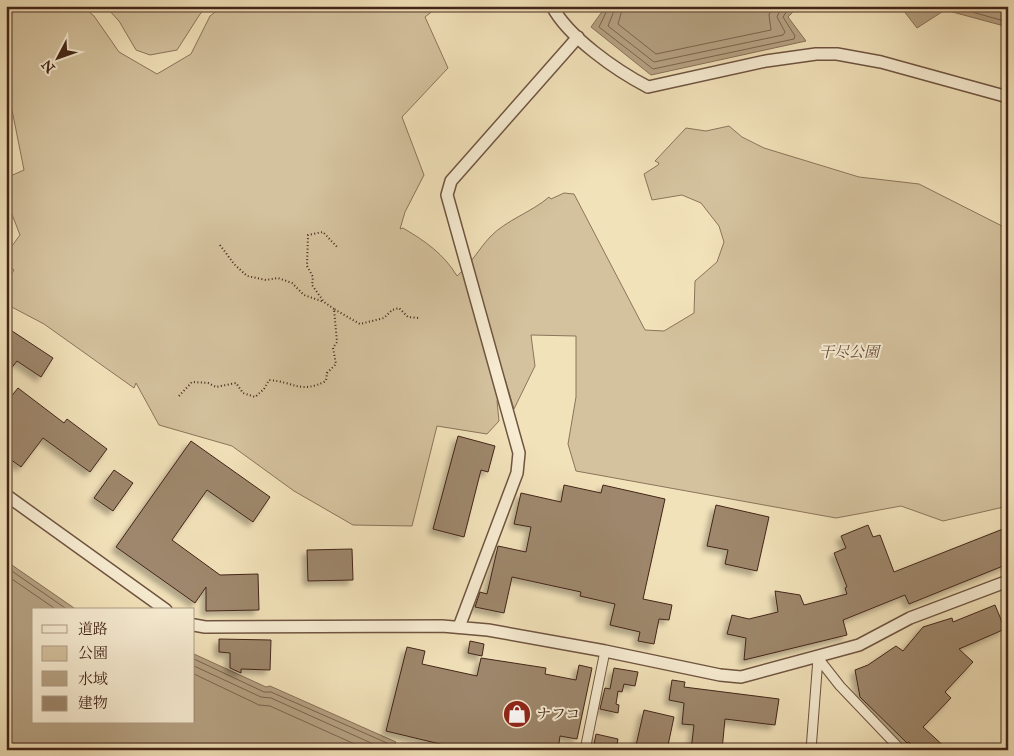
<svg xmlns="http://www.w3.org/2000/svg" width="1014" height="756" viewBox="0 0 1014 756" font-family="'IM FELL Great Primer','Noto Serif JP',serif">
<style>
.green{fill:#d4c29e;stroke:#8c745b}
.water{fill:#b6a283;stroke:#887058}
.lines{fill:none;stroke-linecap:round;stroke-linejoin:round}
.shore{stroke:#7c644e;stroke-width:1}
.building{fill:#9e876c;stroke:#432518;filter:url(#shadow)}
.minor-casing{stroke:#6f5440;stroke-width:11}
.tertiary-casing{stroke:#6f5440;stroke-width:14}
.path{stroke:#432518;stroke-width:2;stroke-dasharray:1 2.5;stroke-linecap:butt}
.minor{stroke:#f7ecd2;stroke-width:9}
.tertiary{stroke:#f7ecd2;stroke-width:11}
.labels{text-anchor:middle;stroke-width:4;stroke-linejoin:round;paint-order:stroke}
.park-label{font-size:15px;font-style:italic;fill:#674c3a;stroke:#f7ecd2}
.poi-label{font-size:15px;fill:#432518;stroke:#f7ecd2;text-anchor:start}
</style>
<defs>
<filter id="shadow"><feDropShadow dx="-4.5" dy="4.5" stdDeviation="2.5" flood-color="#0004"/></filter>
</defs>
<rect width="100%" height="100%" fill="#f2e2ba"/>
<filter id="stains"><feTurbulence type="fractalNoise" baseFrequency=".004" numOctaves="4"/><feColorMatrix values="0 0 0 0 .2 0 0 0 0 .09 0 0 0 0 .02 0 0 0 .5 -.17"/></filter>
<radialGradient id="worn" r=".72"><stop offset=".6" stop-color="#630" stop-opacity="0"/><stop offset="1" stop-color="#630" stop-opacity=".3"/></radialGradient>
<path class="green" d="M 6,6 L 82,6 L 94,16 L 119,52 L 157,74 L 191,54 L 210,16 L 223,6 L 439,6 L 425,17 L 448,68 L 402,117 L 424,175 L 405,212 L 400,229 L 403,228 C 425,241 444,254 457,276 C 471,264 478,250 490,237 C 506,220 532,212 549,197 L 551,199 L 564,193 L 574,194 L 645,330 L 664,331 L 694,313 L 695,281 L 717,262 L 724,242 L 719,226 L 701,203 L 682,195 L 652,200 L 644,174 L 658,165 L 659,163 L 655,161 L 686,128 L 706,131 L 729,126 L 742,137 L 764,148 L 859,177 L 919,184 L 1008,229 L 1008,506 L 943,521 L 901,506 L 836,518 L 576,471 L 568,444 L 576,397 L 576,336 L 531,335 L 535,366 L 514,409 L 505,379 L 497,401 L 499,421 L 487,434 L 437,426 L 412,526 L 353,525 L 294,491 L 232,446 L 159,425 L 136,383 L 134,388 L 44,324 L 6,304 L 6,282 L 14,270 L 6,265 L 6,254 L 20,235 L 6,199 L 6,178 L 24,170 L 6,80 Z
M 105,6 L 209,6 L 200,14 L 177,50 L 150,55 L 136,50 L 119,21 Z"/>
<path class="water" d="M 606,6 L 793,6 L 796,9 L 788,17 L 806,41 L 651,75 L 591,27 Z
M 900,6 L 1008,6 L 1008,27 L 945,10 L 917,28 Z
M 6,561 L 77,610 L 34,610 L 34,722 L 194,722 L 194,654 L 266,687 L 270,686 L 396,742 L 391,750 L 6,750 Z"/>
<g class="lines">
<path class="shore" d="M 609,6 L 599,27 L 653,69 L 794,39 L 795,36 L 783,17 L 790,6
M 616,6 L 608,26 L 654,62 L 783,35 L 785,32 L 777,17 L 782,6
M 623,6 L 618,24 L 656,54 L 771,30 L 769,15 L 772,6
M 950,6 L 1008,22
M 6,567 L 68,610
M 6,575 L 57,610
M 194,659 L 264,692 L 271,692 L 387,743 L 387,750
M 194,666 L 261,697 L 271,698 L 380,747 L 381,750
M 194,674 L 259,705 L 270,706 L 368,750"/>
</g>
<path class="building" d="M 6,327 L 53,358 L 41,377 L 17,361 L 6,375 Z
M 18,388 L 64,423 L 67,419 L 107,449 L 90,472 L 43,438 L 21,467 L 6,456 L 6,403 Z
M 458,436 L 495,446 L 488,472 L 481,470 L 464,537 L 433,529 Z
M 191,441 L 270,497 L 253,522 L 207,490 L 172,540 L 220,575 L 258,574 L 259,610 L 206,611 L 206,587 L 195,603 L 116,547 Z
M 114,470 L 133,483 L 113,511 L 94,498 Z
M 564,485 L 601,493 L 603,485 L 665,499 L 643,599 L 672,605 L 669,620 L 659,619 L 654,644 L 638,641 L 640,632 L 610,625 L 615,604 L 580,596 L 581,592 L 512,577 L 504,613 L 475,607 L 480,592 L 487,594 L 498,546 L 526,552 L 531,527 L 514,524 L 521,493 L 561,502 Z
M 716,505 L 769,517 L 757,571 L 725,564 L 728,550 L 707,546 Z
M 868,525 L 873,537 L 880,535 L 894,572 L 1008,527 L 1008,564 L 909,604 L 905,595 L 843,620 L 847,635 L 744,660 L 746,638 L 727,634 L 732,615 L 749,619 L 778,612 L 775,591 L 800,595 L 804,605 L 847,594 L 845,588 L 847,587 L 834,553 L 846,548 L 841,536 Z
M 352,549 L 353,580 L 308,581 L 307,550 Z
M 995,605 L 1005,629 L 959,649 L 973,662 L 945,692 L 951,698 L 923,727 L 948,750 L 917,750 L 909,742 L 907,743 L 860,697 L 855,670 L 868,665 L 896,646 L 903,651 L 923,627 L 952,618 L 953,622 Z
M 219,639 L 271,640 L 270,670 L 241,669 L 241,673 L 230,668 L 230,653 L 219,652 Z
M 470,641 L 484,644 L 482,656 L 468,653 Z
M 407,647 L 425,651 L 422,664 L 477,676 L 481,658 L 546,668 L 545,674 L 576,680 L 579,665 L 592,668 L 577,739 L 560,736 L 558,750 L 465,750 L 386,731 Z
M 614,668 L 638,672 L 635,686 L 624,684 L 622,692 L 618,691 L 616,704 L 619,705 L 618,713 L 600,709 L 605,688 L 610,689 Z
M 672,680 L 685,682 L 684,687 L 779,699 L 775,725 L 725,719 L 722,750 L 691,750 L 694,725 L 682,724 L 684,703 L 669,700 Z
M 644,710 L 674,717 L 667,750 L 635,750 Z
M 596,734 L 618,739 L 616,750 L 593,750 Z"/>
<g class="lines">
<defs>
<path id="minor" d="M 818,658 L 840,686 L 901,750
M 585,750 L 605,651
M 811,750 L 818,658"/>
<path id="tertiary" d="M 552,6 C 568,37 617,71 648,87 L 766,61 L 816,54 L 837,54 L 881,62 L 1008,97
M 6,495 L 166,610
M 194,625 L 205,627 L 442,626 L 488,630 L 605,651 L 720,675 L 741,677 L 859,645 L 910,618 L 1008,581
M 459,627 L 517,473 L 519,453 L 447,195 L 451,181 L 578,37"/>
</defs>
<use href="#minor" class="minor-casing"/>
<use href="#tertiary" class="tertiary-casing"/>
<path class="path" d="M 220,245 L 234,264 L 247,276 L 266,280 L 278,278 L 292,283 L 304,295 L 324,302
M 334,309 L 324,302 L 312,285 L 313,277 L 307,266 L 308,235 L 323,232 L 338,248
M 179,396 L 192,382 L 208,383 L 216,387 L 236,383 L 243,393 L 255,397 L 264,389 L 269,380 C 294,382 301,394 326,381 L 327,373 L 336,364 L 333,348 L 337,342 L 334,309 L 360,324 L 384,318 L 392,310 L 399,308 L 408,317 L 419,318"/>
<use href="#minor" class="minor"/>
<use href="#tertiary" class="tertiary"/>
</g>
<defs>
<symbol id="shop-disc" viewBox="-11 -11 22 22"><circle r="9.5" fill="#8f2418" stroke="#f7ecd2"/><path d="M-5-2.5h2.3a2.7 3.5 0 0 1 5.4 0H5L5.5 6h-11ZM-1.5-2.5h3a1.5 2.3 0 0 0-3 0Z" fill="#fff"/></symbol>
</defs>
<g fill-rule="evenodd">
<use href="#shop-disc" x="501" y="698" width="32" height="32"/>
</g>
<g class="labels">
<g class="park-label">
<text x="849" y="357">干尽公園</text>
</g>
<g class="poi-label">
<text x="536" y="719">ナフコ</text>
</g>
</g>
<rect width="1014" height="756" fill="none" stroke="#f2e2ba" stroke-width="25"/>
<rect x="8" y="8" width="999" height="741" fill="none" stroke="#432518" stroke-width="2.5"/>
<rect x="12" y="12" width="989" height="731" fill="none" stroke="#432518"/>
<rect x="32" y="608" width="162" height="115" fill="#f7ecd2" stroke="#af9c88"/>
<rect x="42" y="625" width="25" height="8" fill="#f7ecd2" stroke="#af9c88"/>
<text x="78" y="634" font-size="15" fill="#432518">道路</text>
<rect x="42" y="646" width="25" height="15" fill="#d4c29e" stroke="#af9c88"/>
<text x="78" y="658" font-size="15" fill="#432518">公園</text>
<rect x="42" y="671" width="25" height="15" fill="#b6a283" stroke="#af9c88"/>
<text x="78" y="684" font-size="15" fill="#432518">水域</text>
<rect x="42" y="696" width="25" height="15" fill="#9e876c" stroke="#af9c88"/>
<text x="78" y="708" font-size="15" fill="#432518">建物</text>
<g transform="translate(58 58) rotate(229)" stroke="#f7ecd2" stroke-width="4" paint-order="stroke">
<path d="M0-4L9 19L0 12L-9 19Z" fill="#432518"/>
<text y="-8" font-size="14" font-weight="bold" text-anchor="middle" fill="#432518">N</text>
</g>
<rect width="100%" height="100%" filter="url(#stains)"/>
<rect width="100%" height="100%" fill="url(#worn)"/>
</svg>
